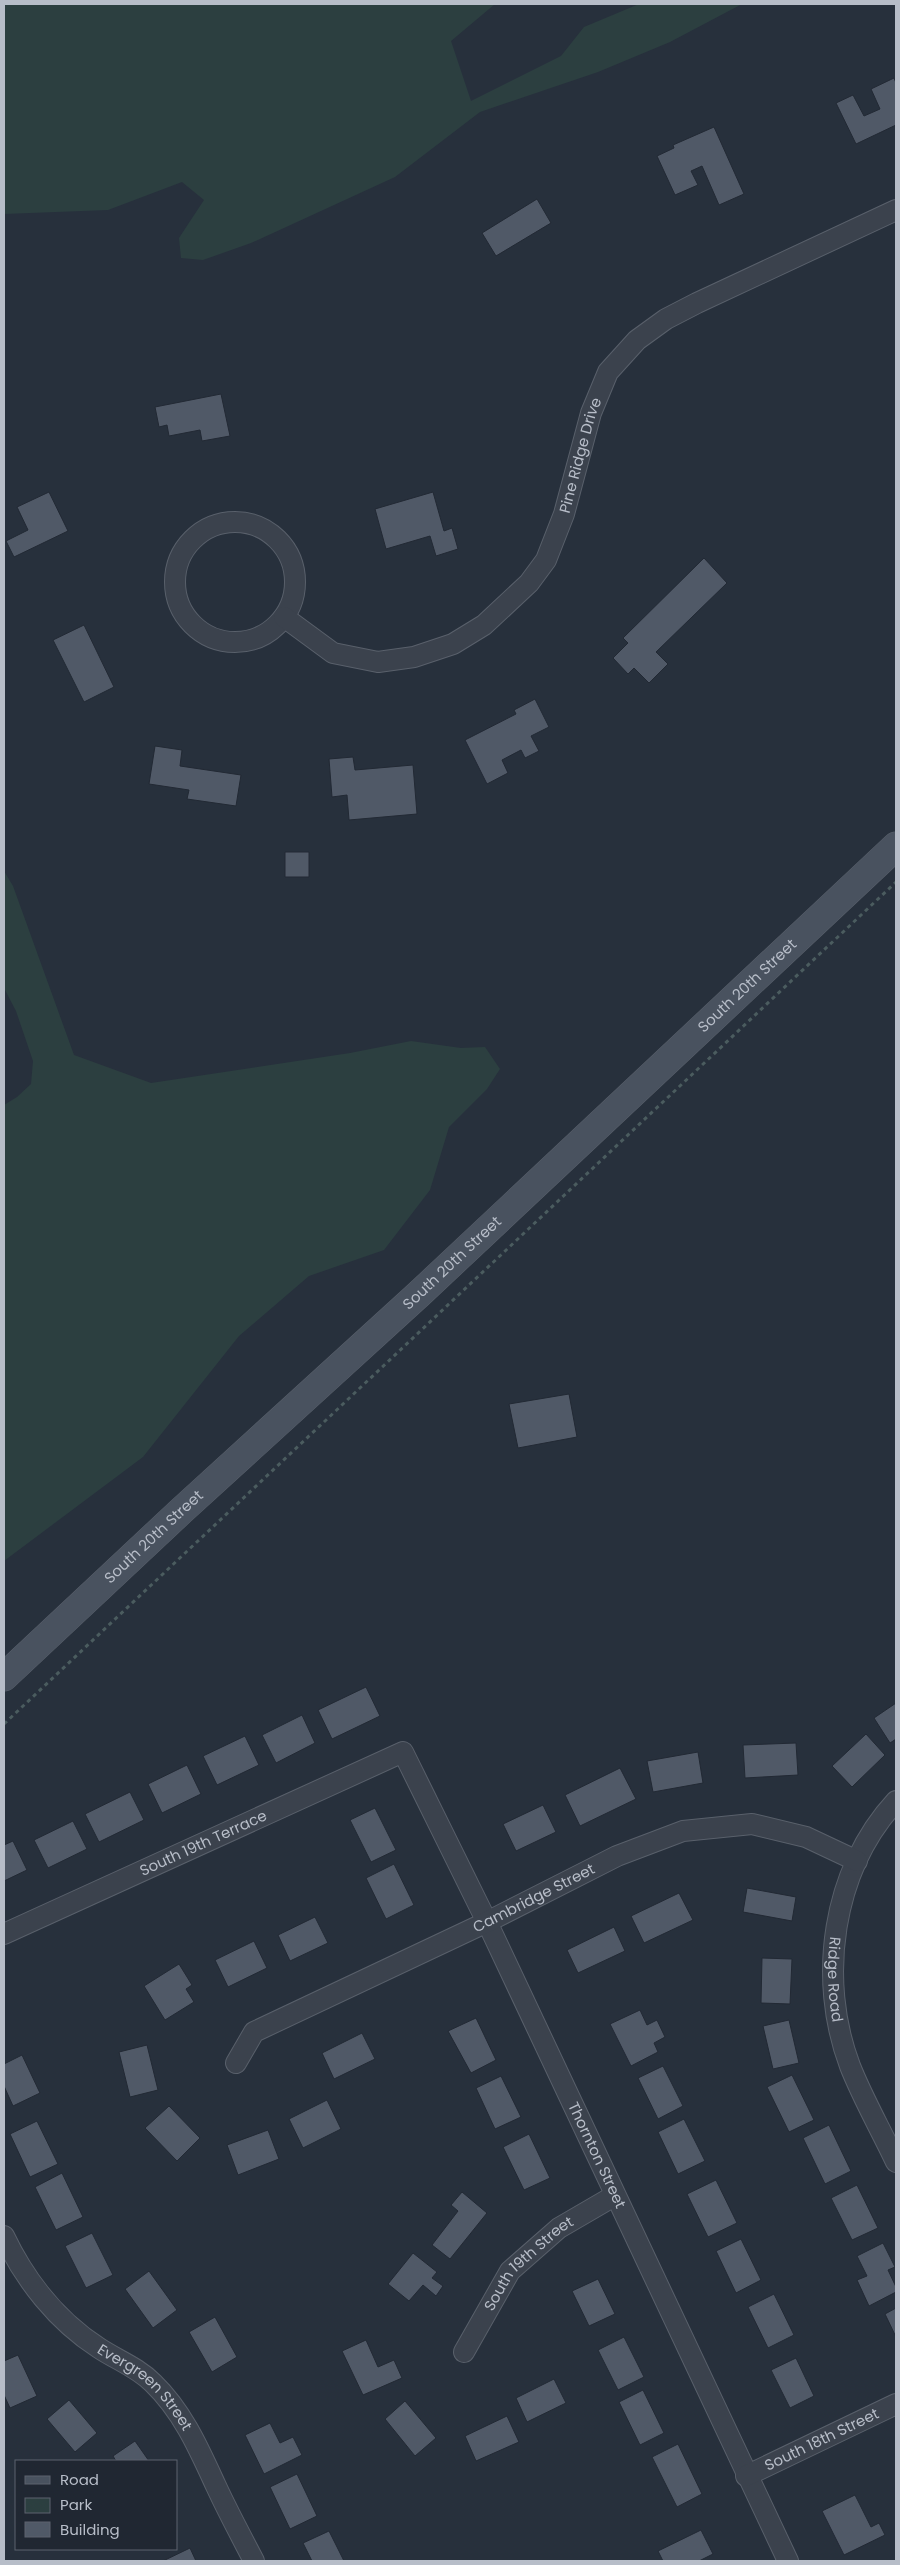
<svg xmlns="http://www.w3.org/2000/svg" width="900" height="2565" viewBox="0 0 900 2565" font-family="Poppins,sans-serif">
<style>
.green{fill:#2c3f40}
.building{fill:#505967;stroke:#222934}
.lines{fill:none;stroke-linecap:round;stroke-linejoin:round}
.minor-casing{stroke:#59606b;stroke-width:22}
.secondary-casing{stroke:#59606b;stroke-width:29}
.path{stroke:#4b5c5f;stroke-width:3;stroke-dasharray:4 4;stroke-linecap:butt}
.minor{stroke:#3b424d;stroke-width:20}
.secondary{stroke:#49525f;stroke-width:28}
.labels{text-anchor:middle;stroke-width:4;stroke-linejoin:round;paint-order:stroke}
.street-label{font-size:15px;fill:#b7bdc8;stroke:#202732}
</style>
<rect width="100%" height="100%" fill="#27303c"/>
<path class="green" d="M 4,4 L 495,4 L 451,41 L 471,101 L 561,56 L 584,27 L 639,4 L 742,4 L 670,42 L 598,72 L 480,112 L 395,177 L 251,243 L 203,260 L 181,258 L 179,238 L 204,200 L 182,182 L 108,210 L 4,214 Z
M 4,871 L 13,886 L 74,1055 L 151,1083 L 350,1053 L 411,1041 L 461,1048 L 485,1047 L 500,1069 L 487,1089 L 449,1127 L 430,1190 L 384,1250 L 309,1276 L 239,1336 L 143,1457 L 4,1561 L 4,1105 L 17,1097 L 31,1084 L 33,1061 L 16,1011 L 4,988 Z"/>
<path class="building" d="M 894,78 L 896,83 L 896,125 L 856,144 L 836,103 L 853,95 L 864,116 L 880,109 L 871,89 Z
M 714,127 L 744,194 L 719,205 L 702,166 L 691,171 L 698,185 L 675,195 L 657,156 L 674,148 L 673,145 Z
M 537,199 L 551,223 L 496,256 L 482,233 Z
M 221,394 L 230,436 L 202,441 L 200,430 L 169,436 L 167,425 L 159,427 L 155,407 Z
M 49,492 L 68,531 L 14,557 L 6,541 L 28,530 L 17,507 Z
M 433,492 L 444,531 L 452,528 L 458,549 L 436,556 L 430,536 L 386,549 L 375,509 Z
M 704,558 L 727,583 L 656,652 L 668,664 L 649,683 L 634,668 L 628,674 L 613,658 L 628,643 L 623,638 Z
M 84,625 L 114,687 L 84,702 L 53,640 Z
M 535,699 L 549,727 L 531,736 L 539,751 L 525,758 L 521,750 L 502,760 L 508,773 L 487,784 L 465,740 L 516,714 L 514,710 Z
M 155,746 L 182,750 L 180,766 L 241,775 L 236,806 L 187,799 L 189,790 L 149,784 Z
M 353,757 L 355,770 L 413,765 L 417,814 L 349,820 L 347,795 L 332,797 L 329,759 Z
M 285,852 L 309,852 L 309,877 L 285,877 Z
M 569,1394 L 577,1437 L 518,1448 L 509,1404 Z
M 366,1687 L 380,1716 L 332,1739 L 318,1710 Z
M 896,1703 L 896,1739 L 890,1743 L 874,1718 Z
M 302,1715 L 315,1743 L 276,1763 L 262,1735 Z
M 866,1734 L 885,1755 L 852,1787 L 832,1766 Z
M 245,1736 L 259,1765 L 217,1785 L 203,1756 Z
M 796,1743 L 798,1775 L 745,1778 L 743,1745 Z
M 698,1752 L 703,1783 L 653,1792 L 647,1761 Z
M 187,1765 L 201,1794 L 162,1813 L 148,1784 Z
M 620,1768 L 636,1799 L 580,1826 L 565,1795 Z
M 130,1792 L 144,1820 L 99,1842 L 85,1814 Z
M 543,1805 L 556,1832 L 516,1851 L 503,1824 Z
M 375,1808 L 396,1850 L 371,1862 L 350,1820 Z
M 73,1821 L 87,1849 L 48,1868 L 34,1840 Z
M 13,1841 L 27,1870 L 4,1881 L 4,1845 Z
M 394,1864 L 414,1905 L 386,1919 L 366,1878 Z
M 747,1888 L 796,1897 L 792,1921 L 743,1912 Z
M 679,1893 L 693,1920 L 644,1943 L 631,1916 Z
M 315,1917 L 328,1943 L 290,1961 L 278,1935 Z
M 614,1927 L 625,1951 L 578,1973 L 567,1950 Z
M 254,1941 L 267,1968 L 228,1987 L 215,1960 Z
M 762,1958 L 792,1959 L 790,2004 L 761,2003 Z
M 179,1964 L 192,1985 L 186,1989 L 194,2002 L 165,2020 L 144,1986 Z
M 640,2010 L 647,2025 L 657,2020 L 665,2037 L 654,2043 L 658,2052 L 631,2066 L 610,2024 Z
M 476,2018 L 496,2060 L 471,2073 L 448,2031 Z
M 789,2020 L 799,2063 L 773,2069 L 763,2026 Z
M 362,2033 L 375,2059 L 334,2079 L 322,2053 Z
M 147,2045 L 158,2090 L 130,2097 L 119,2052 Z
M 22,2055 L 40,2093 L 13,2106 L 4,2086 L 4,2064 Z
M 663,2066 L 683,2106 L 658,2119 L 638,2078 Z
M 792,2075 L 814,2120 L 789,2132 L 767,2087 Z
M 501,2076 L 521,2117 L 495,2129 L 476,2088 Z
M 327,2100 L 341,2129 L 303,2148 L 289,2119 Z
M 169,2106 L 200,2138 L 177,2161 L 145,2128 Z
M 684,2119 L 705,2161 L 678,2174 L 658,2132 Z
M 37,2121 L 58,2164 L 30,2177 L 10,2134 Z
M 829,2125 L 851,2171 L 825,2184 L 803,2138 Z
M 268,2130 L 279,2159 L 238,2175 L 227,2145 Z
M 529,2134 L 550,2178 L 524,2190 L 503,2147 Z
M 62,2173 L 83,2217 L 56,2230 L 35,2187 Z
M 716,2180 L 737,2223 L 708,2237 L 687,2194 Z
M 857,2185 L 878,2228 L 852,2240 L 831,2198 Z
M 462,2192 L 487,2213 L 450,2259 L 432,2245 L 458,2211 L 451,2205 Z
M 92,2233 L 113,2275 L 86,2288 L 65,2246 Z
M 741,2239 L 761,2280 L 736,2293 L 716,2251 Z
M 883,2243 L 895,2267 L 888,2270 L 896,2287 L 896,2292 L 869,2306 L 857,2280 L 867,2276 L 857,2256 Z
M 413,2253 L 437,2272 L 432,2278 L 443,2286 L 436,2296 L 423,2285 L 409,2301 L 388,2284 Z
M 149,2271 L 177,2310 L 153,2328 L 125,2289 Z
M 598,2279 L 615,2314 L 589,2326 L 572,2291 Z
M 774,2294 L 794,2335 L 768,2348 L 748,2307 Z
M 896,2308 L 896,2337 L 885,2314 Z
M 215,2317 L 237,2357 L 212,2372 L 189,2332 Z
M 624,2337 L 644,2377 L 618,2390 L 598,2350 Z
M 366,2340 L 378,2367 L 394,2360 L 402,2378 L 363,2395 L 342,2351 Z
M 18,2355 L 37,2396 L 10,2408 L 4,2395 L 4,2361 Z
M 796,2358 L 814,2396 L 790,2408 L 771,2370 Z
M 554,2379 L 566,2403 L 527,2422 L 516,2398 Z
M 643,2390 L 664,2433 L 640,2445 L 619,2402 Z
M 69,2400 L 97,2433 L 75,2452 L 47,2419 Z
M 405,2401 L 436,2438 L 415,2456 L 385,2419 Z
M 507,2416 L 519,2442 L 476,2461 L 465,2436 Z
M 270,2423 L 280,2443 L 293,2437 L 302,2455 L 264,2474 L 245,2435 Z
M 135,2441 L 149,2461 L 116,2461 L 113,2456 Z
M 678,2444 L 702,2494 L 677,2507 L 652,2457 Z
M 297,2474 L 317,2516 L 290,2529 L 270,2487 Z
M 855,2495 L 871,2527 L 879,2523 L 885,2535 L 844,2555 L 822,2511 Z
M 701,2530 L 713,2554 L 699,2561 L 663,2561 L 658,2551 Z
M 329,2531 L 344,2561 L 312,2561 L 303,2543 Z
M 190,2548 L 196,2561 L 163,2561 Z"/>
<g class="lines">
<defs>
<g id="minor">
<circle cx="235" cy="582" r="60"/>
<path id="s1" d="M 284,617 L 333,653 L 378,662 L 414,657 L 453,644 L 484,625 L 529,583 L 546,560 L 564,514 L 591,413 L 608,372 L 637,340 L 666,319 L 697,303 L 896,210"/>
<path id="s2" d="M 896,1801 C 832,1870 817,1979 850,2066 C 863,2099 881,2130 896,2162"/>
<path id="s3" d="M 4,1934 L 403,1752 L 487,1922 L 788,2561"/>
<path id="s4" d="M 236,2063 L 254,2032 L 487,1922 L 617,1856 L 683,1831 L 752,1824 L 806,1837 L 857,1861"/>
<path id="s5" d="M 4,2236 C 25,2280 57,2321 99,2348 C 117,2360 137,2367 153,2383 C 183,2412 199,2449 216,2486 C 228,2512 241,2536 254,2561"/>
<path id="s6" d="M 464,2352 L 510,2271 L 559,2228 L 614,2196"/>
<path id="s7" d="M 746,2476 L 896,2404"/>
</g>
<g id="secondary">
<path id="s8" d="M 4,1677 L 181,1511 L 419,1294 L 896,846"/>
</g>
</defs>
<use href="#minor" class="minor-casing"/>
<use href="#secondary" class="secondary-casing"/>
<path class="path" d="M 4,1724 L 896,882"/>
<use href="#minor" class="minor"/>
<use href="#secondary" class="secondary"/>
</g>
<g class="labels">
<g class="street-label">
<text dy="5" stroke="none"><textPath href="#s1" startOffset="421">Pine Ridge Drive</textPath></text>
<text dy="5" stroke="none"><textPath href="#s8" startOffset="1015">South 20th Street</textPath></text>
<text dy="5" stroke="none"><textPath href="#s8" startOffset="610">South 20th Street</textPath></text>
<text dy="5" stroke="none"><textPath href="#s8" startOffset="205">South 20th Street</textPath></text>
<text dy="5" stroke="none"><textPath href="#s3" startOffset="219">South 19th Terrace</textPath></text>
<text dy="5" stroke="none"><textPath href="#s4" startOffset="346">Cambridge Street</textPath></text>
<text dy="5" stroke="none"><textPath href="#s2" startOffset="194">Ridge Road</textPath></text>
<text dy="5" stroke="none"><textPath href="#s3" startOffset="886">Thornton Street</textPath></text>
<text dy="5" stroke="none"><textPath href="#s6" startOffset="111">South 19th Street</textPath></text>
<text dy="5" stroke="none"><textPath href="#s5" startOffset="210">Evergreen Street</textPath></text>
<text dy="5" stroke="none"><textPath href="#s7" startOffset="84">South 18th Street</textPath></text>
</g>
</g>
<rect width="900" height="2565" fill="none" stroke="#b7bdc8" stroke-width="10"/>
<rect x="15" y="2460" width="162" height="90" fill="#202732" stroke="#5c636e"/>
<rect x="25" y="2476" width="25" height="8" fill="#49525f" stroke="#5c636e"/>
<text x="60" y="2485" font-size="15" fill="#b7bdc8">Road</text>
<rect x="25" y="2498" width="25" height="15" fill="#2c3f40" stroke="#5c636e"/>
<text x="60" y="2510" font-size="15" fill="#b7bdc8">Park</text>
<rect x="25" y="2522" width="25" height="15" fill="#505967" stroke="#5c636e"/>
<text x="60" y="2535" font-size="15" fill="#b7bdc8">Building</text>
</svg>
